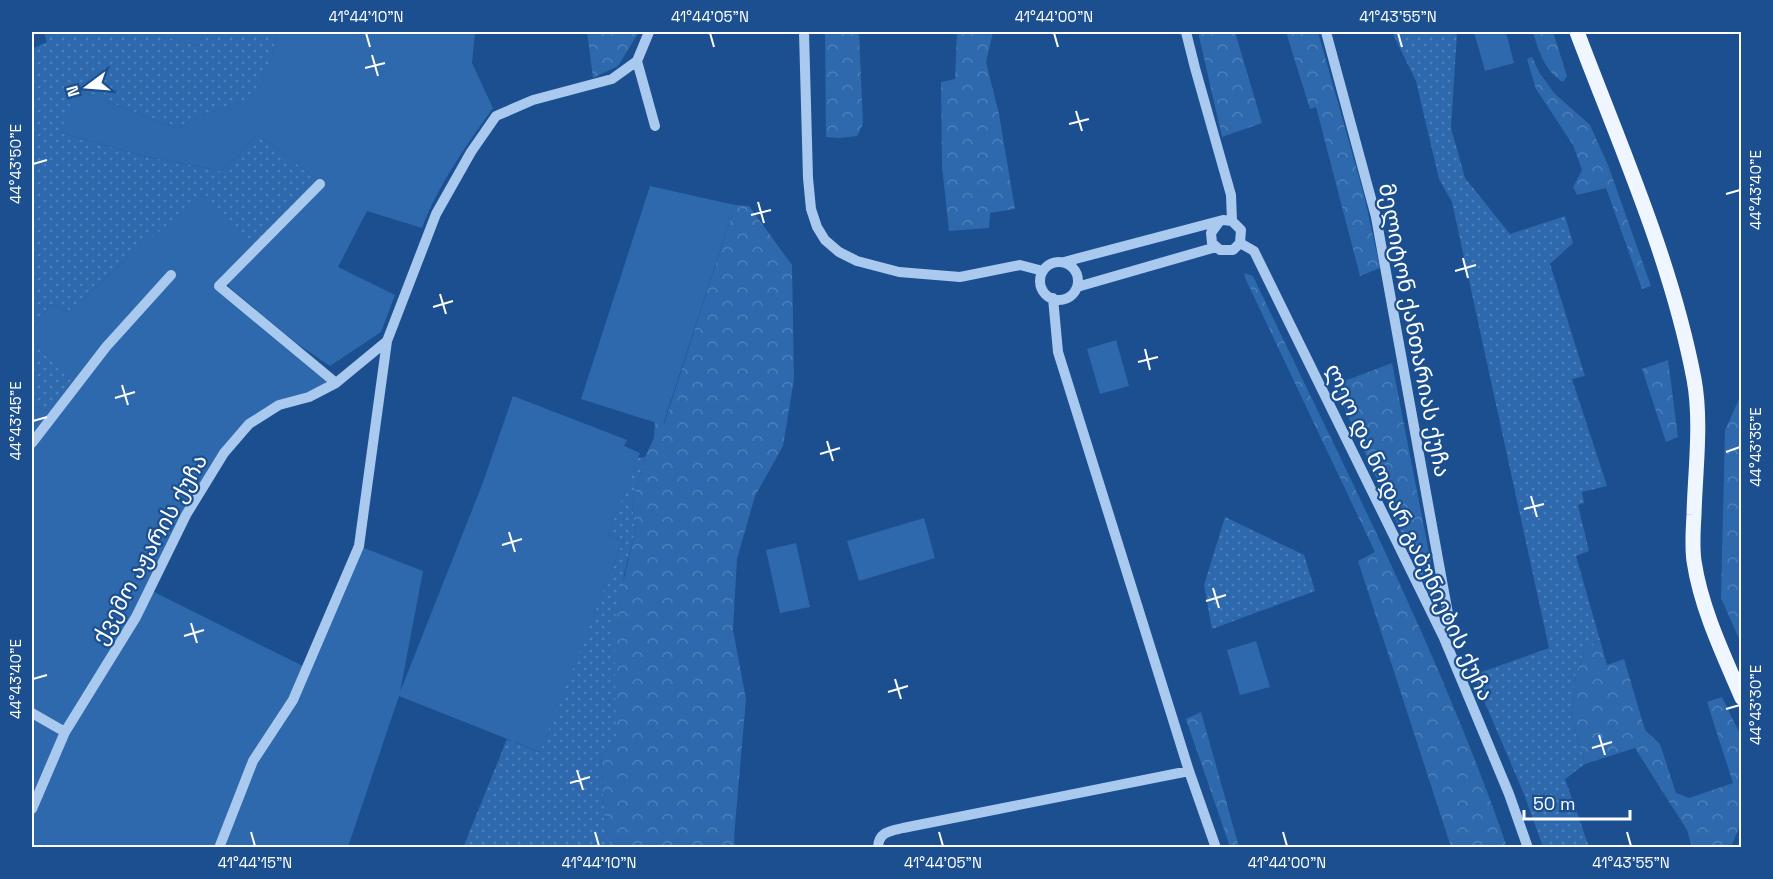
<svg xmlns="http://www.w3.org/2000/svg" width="1773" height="879" viewBox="0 0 1773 879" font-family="'Space Grotesk','Noto Sans Georgian',sans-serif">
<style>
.grass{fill:url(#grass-dots)}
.forest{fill:url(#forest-crowns)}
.garden{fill:#2e69ad}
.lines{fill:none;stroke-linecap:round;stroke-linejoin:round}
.minor{stroke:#a9c9ee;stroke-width:10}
.major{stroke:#f0f6ff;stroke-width:15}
.ticks{fill:none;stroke:#fff;stroke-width:2}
.labels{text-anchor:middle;stroke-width:4.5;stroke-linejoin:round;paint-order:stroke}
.street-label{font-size:22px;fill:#fff;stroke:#1b4f8f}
.neatline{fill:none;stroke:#fff;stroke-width:2}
.ticks-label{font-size:15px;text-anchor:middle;fill:#fff}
</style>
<defs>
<pattern id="grass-dots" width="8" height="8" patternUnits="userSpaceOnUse" patternTransform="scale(1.5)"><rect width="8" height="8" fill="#2e69ad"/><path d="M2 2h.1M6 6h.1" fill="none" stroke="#4d80b9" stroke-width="1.8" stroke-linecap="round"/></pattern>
<pattern id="forest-crowns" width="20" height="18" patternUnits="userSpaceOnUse" patternTransform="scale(1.5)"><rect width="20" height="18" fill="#2e69ad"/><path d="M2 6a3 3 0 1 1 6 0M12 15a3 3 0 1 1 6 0" fill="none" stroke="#4d80b9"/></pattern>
</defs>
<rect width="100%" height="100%" fill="#1b4f8f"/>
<path class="grass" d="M 44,32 L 155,32 L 156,34 L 199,46 L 204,32 L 277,32 L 272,57 L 253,97 L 206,114 L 177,128 L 80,91 L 61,133 L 143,156 L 221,171 L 238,156 L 257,134 L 318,180 L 256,249 L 129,257 L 68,312 L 50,304 L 32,330 L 32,49 L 47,42 Z
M 1392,32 L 1455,32 L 1457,33 L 1451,128 L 1465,178 L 1510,234 L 1565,216 L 1573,243 L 1550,264 L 1585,376 L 1572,379 L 1607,486 L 1582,492 L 1584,503 L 1578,505 L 1589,551 L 1576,556 L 1600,640 L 1584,652 L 1576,672 L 1572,718 L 1585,764 L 1565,779 L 1589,847 L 1543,847 L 1524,794 L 1473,675 L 1549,648 L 1452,202 L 1439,179 L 1416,81 Z
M 32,341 L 77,385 L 54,413 L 32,405 Z
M 645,457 L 632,502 L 635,532 L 624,575 L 616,697 L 616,740 L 601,755 L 605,826 L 611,847 L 463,848 L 507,739 L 539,752 L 623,541 L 608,535 L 610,529 L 638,458 Z
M 1225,517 L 1304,555 L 1315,591 L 1212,629 L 1204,585 Z"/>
<path class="forest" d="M 587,32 L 639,32 L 618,66 L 593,78 Z
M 825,32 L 859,32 L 863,124 L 857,136 L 839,138 L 826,137 Z
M 957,32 L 993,32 L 986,62 L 999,114 L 1015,209 L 990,213 L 989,228 L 949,231 L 942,166 L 941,82 L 955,79 Z
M 1198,32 L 1235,32 L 1262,123 L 1222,137 Z
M 1286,32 L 1318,32 L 1364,195 L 1380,268 L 1360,276 L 1316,107 L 1310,109 Z
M 1533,32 L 1553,32 L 1567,76 L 1563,82 C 1545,72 1538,50 1533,32 Z
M 1532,57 L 1539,72 L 1554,93 L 1590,125 L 1608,165 L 1651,286 L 1642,289 L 1606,188 L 1577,195 L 1573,187 L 1582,170 L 1573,145 L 1536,89 L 1527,59 Z
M 735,205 L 749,206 L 792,265 L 794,379 L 783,446 L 755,496 L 737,559 L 733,630 L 746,699 L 734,837 L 735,847 L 611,847 L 605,826 L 601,755 L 616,740 L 614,621 L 635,532 L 632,502 L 645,457 L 654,438 L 655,421 L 664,424 Z
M 1244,273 L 1253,276 L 1261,293 C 1348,475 1441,656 1507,847 L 1451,847 L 1358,561 L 1375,552 L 1246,280 Z
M 1668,360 L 1678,437 L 1666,442 L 1642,369 Z
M 1392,363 L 1438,599 L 1433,602 L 1334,385 Z
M 1741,395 L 1741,643 L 1721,598 L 1725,430 Z
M 1600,640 L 1607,665 L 1624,659 L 1645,730 L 1660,744 L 1676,793 L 1689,798 L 1733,783 L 1707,702 L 1722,697 L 1741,736 L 1741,823 L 1731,847 L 1692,847 L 1687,830 L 1635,748 L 1585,764 L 1572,718 L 1576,672 L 1584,652 Z
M 1201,712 L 1239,847 L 1230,847 L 1186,719 Z"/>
<path class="garden" d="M 155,32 L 204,32 L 199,46 L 155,34 Z
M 277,32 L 475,32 L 472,63 L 493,108 C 466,146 438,185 422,228 L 367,211 L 338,267 L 395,295 L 381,332 L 330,366 L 296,343 L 229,287 L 228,281 L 318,180 L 257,134 L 238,156 L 221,171 L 143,156 L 61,133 C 65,117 68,103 80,91 L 177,128 L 206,114 L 252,97 L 272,57 Z
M 1474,32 L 1506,32 L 1514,63 L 1485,71 Z
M 650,186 L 735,205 L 663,425 L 581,399 Z
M 204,193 L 256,249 L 219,286 L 336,383 L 249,424 L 224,453 L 150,590 L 307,668 L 359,546 L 423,571 L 400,692 L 482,485 L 513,396 L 627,440 L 624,446 L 640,453 L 608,535 L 623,541 L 540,752 L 399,696 L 348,847 L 32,847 L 32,405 L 54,413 L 76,385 L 32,341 L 32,330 L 50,304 L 68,312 L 129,257 Z
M 1116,340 L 1129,386 L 1100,394 L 1087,349 Z
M 924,518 L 935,558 L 859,581 L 847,541 Z
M 796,543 L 810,607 L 780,613 L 766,550 Z
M 1256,641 L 1270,687 L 1240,695 L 1227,650 Z"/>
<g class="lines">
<path class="minor" d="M 804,32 L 808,178 L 811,209 L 817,227 L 825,240 L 839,252 L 857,261 L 899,272 L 960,277 L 1020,265 L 1043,271
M 1186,32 L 1195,68 L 1231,195 L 1232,221
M 1326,32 L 1376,217 L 1448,614 L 1444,638
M 637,61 L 655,126
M 320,184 L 219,286 L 336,383
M 1240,243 L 1254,251 L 1444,638 L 1509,794 L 1528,848
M 1064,262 L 1223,220 L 1232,221 L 1241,230 L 1240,243 L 1233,250 L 1220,250 L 1212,243 L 1211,233 L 1219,222
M1040 281a19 19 0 1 1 38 0a19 19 0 1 1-38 0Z
M 1077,287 L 1216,247
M 1053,298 L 1058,352 L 1189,771 L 1216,848
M 32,443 L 106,347 L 171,275
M 32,713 L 65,732
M 32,809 L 65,732 L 136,617 L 186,515 L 224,453 L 249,424 L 279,405 L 309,397 L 336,383 L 387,341
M 219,848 L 253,761 L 293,700 L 359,546 L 387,341 L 436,214 L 471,152 L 496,116 L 533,100 L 612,79 L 637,61 L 649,32
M 878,848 C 878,832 890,831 903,828 L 1189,771"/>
<path class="major" d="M 1577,32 C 1620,146 1671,259 1694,379 C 1702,422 1695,472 1694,515 C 1693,530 1692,546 1694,561 C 1701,608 1723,654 1742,698"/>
</g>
<path class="ticks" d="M 366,33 L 370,47M 710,33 L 714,47M 1054,33 L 1058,47M 1398,33 L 1402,47M 372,55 L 378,76M 365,68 L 385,63M 1076,111 L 1082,131M 1069,124 L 1089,119M 33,164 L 47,160M 1726,194 L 1740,190M 758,202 L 764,223M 751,215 L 771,210M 1463,258 L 1468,278M 1455,271 L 1476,265M 440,294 L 446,314M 433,307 L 453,301M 1145,349 L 1150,370M 1138,362 L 1158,357M 122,385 L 128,405M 115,398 L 135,392M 33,421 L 47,417M 827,441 L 833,461M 1726,452 L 1740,447M 820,454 L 840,448M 1531,496 L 1537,517M 1524,509 L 1544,504M 509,532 L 515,552M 502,545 L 522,539M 1213,588 L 1219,608M 1206,601 L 1226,595M 191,623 L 197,643M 184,636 L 204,630M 33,679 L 47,675M 895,679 L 901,699M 888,692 L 908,686M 1726,709 L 1740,705M 1599,735 L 1605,755M 1592,748 L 1612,742M 577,770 L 583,790M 570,783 L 590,777M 251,832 L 255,846M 595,832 L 599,846M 939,832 L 943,846M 1283,832 L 1287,846M 1627,832 L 1631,846"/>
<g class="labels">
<g class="street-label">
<text transform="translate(1415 330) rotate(79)" y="8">მელიტონ ქანთარიას ქუჩა</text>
<text transform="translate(1410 532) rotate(65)" y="8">ლეო და ნოდარ გაბუნიების ქუჩა</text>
<text transform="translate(149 549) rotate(-61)" y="8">ქვემო აჟარის ქუჩა</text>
</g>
</g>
<rect width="1773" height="879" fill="none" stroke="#1b4f8f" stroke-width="66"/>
<g transform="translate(87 87) rotate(254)" stroke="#1b4f8f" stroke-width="4.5" paint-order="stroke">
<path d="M0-4.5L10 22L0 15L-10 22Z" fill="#ffffff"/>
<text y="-9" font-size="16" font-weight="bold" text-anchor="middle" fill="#ffffff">N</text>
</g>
<path d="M1524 810v9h106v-9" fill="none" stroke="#ffffff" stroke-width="3"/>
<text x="1533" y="810" font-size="18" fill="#ffffff" stroke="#1b4f8f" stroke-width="4.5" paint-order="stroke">50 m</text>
<rect x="33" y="33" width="1707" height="813" class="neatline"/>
<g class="ticks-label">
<text x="366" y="22">41°44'10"N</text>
<text x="710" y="22">41°44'05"N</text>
<text x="1054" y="22">41°44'00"N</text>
<text x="1398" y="22">41°43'55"N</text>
<text transform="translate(16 164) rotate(-90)" y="5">44°43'50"E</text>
<text transform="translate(1756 190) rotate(-90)" y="5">44°43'40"E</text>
<text transform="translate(16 421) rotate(-90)" y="5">44°43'45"E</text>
<text transform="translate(1756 447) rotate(-90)" y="5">44°43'35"E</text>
<text transform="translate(16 679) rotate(-90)" y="5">44°43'40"E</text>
<text transform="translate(1756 705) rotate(-90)" y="5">44°43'30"E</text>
<text x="255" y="868">41°44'15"N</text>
<text x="599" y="868">41°44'10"N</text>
<text x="943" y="868">41°44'05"N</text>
<text x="1287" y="868">41°44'00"N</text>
<text x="1631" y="868">41°43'55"N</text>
</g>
</svg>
